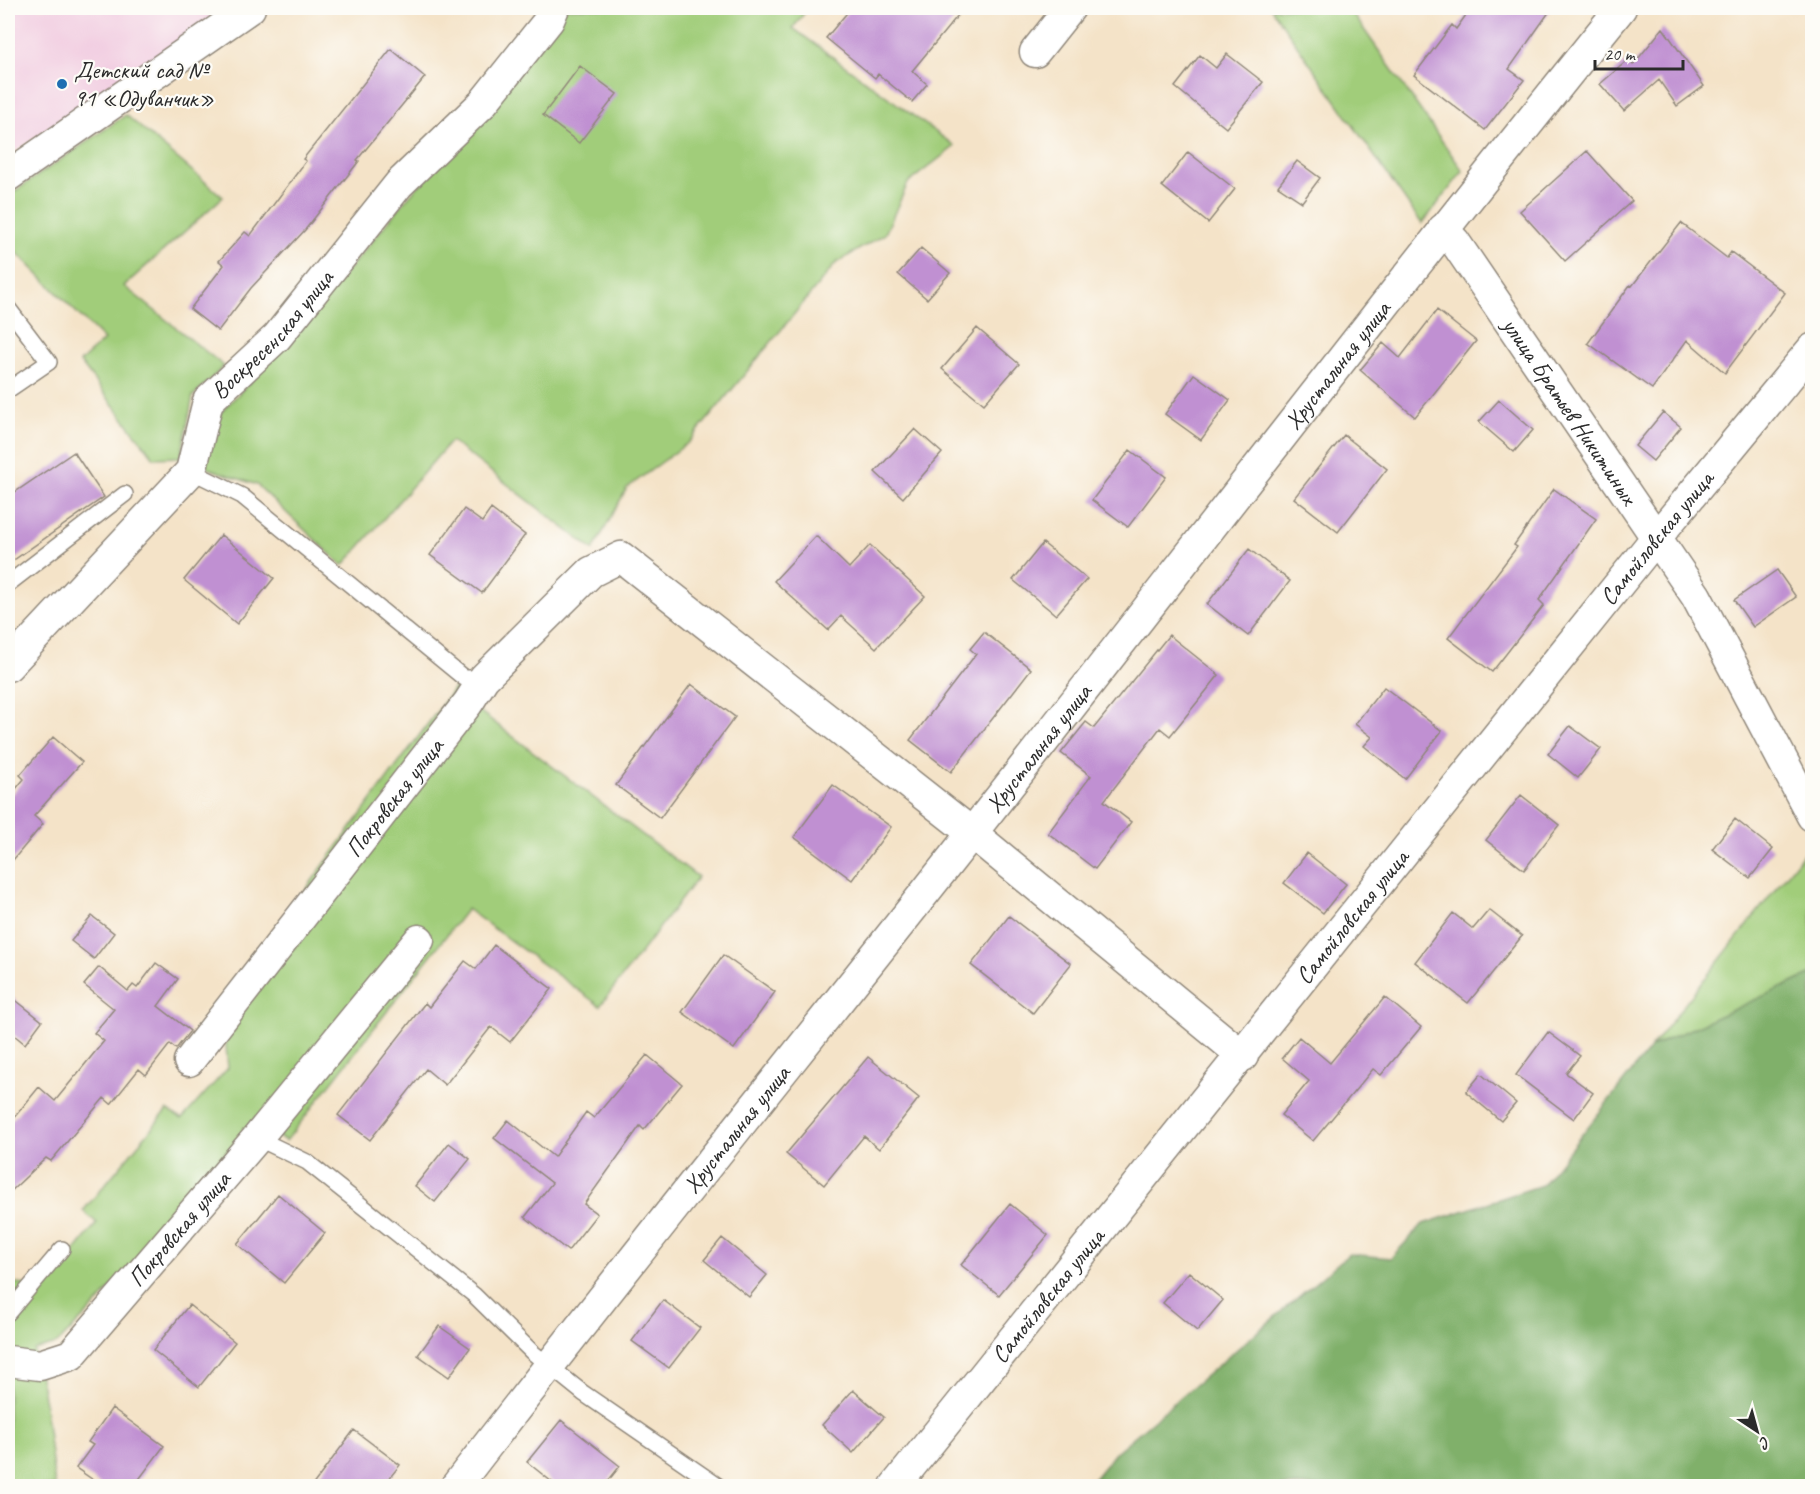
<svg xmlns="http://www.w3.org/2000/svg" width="1820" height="1494" viewBox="0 0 1820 1494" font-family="Caveat,sans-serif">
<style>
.built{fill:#f2cfe2}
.green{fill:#a1cd7a;stroke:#667c52;stroke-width:1.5}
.forest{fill:#80b06a;stroke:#566e4a;stroke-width:1.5}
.building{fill:#c090d2}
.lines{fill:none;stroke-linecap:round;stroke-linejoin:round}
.lane-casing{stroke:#90877a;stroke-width:18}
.street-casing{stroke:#90877a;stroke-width:33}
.lane{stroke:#fff;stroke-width:15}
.street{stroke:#fff;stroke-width:30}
.poi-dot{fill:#1f6fb2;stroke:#fdfcf7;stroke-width:2}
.labels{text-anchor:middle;stroke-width:4.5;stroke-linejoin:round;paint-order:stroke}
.poi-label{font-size:24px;fill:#2b2b2b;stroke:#fdfcf7;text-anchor:start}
.street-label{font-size:24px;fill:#2b2b2b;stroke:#fdfcf7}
</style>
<rect width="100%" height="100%" fill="#fdfcf7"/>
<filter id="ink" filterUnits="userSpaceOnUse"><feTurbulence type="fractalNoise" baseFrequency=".0167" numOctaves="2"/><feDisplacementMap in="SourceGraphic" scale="12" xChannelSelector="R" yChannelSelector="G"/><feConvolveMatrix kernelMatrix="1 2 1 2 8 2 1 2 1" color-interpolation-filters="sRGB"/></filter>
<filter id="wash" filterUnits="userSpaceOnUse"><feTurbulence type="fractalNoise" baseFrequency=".008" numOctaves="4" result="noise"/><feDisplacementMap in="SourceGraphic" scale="24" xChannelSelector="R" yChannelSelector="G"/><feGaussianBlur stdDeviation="1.35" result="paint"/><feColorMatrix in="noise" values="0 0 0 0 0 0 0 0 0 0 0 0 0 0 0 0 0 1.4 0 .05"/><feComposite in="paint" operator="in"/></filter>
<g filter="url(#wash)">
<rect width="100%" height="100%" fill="#f4e3c8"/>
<path class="built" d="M 8,8 L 220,8 L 224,11 L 8,156 Z"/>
<path class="green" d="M 566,8 L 808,8 L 793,28 L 955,146 L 908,183 L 885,234 L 836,263 L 689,442 L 627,488 L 593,550 L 451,441 L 343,566 L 257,485 L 204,467 L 221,412 L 288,343 L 409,196 L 461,141 Z
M 1271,8 L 1349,8 L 1463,171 L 1422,224 Z
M 126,115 L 223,197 L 124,286 L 224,366 L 193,396 L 181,457 L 154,458 L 80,362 L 104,340 L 8,244 L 8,196 Z
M 455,687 L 478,710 L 698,877 L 600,1006 L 467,909 L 286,1141 L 255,1123 L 98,1303 L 57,1344 L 34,1350 L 43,1391 L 55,1486 L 8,1486 L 8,1281 L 43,1290 L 97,1223 L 83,1211 L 167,1110 L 182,1119 L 228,1068 L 222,1003 Z
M 1811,844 L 1812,974 L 1651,1047 Z"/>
<path class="forest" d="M 1812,974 L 1812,1486 L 1088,1486 L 1116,1452 L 1349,1254 L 1391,1258 L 1423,1224 L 1542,1185 L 1651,1047 Z"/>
<g id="blocks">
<path class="building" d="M 851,8 L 964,8 L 912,71 L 927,84 L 912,102 L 878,74 L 875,78 L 826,38 Z
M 1471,8 L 1552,8 L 1509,69 L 1524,80 L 1485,130 L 1414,75 L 1452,25 L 1456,29 Z
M 1663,28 L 1704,86 L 1677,106 L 1659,80 L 1624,111 L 1600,84 L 1628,60 L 1633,65 Z
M 391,49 L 425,77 L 357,160 L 359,161 L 305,230 L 251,288 L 218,331 L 190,309 L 224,265 L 219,261 L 245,232 L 250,236 L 306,161 L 303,159 Z
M 1227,54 L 1263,82 L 1226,128 L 1175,87 L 1200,55 L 1216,68 Z
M 580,66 L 617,94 L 579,143 L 543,115 Z
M 1587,151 L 1632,201 L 1565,261 L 1520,211 Z
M 1188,152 L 1235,189 L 1208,223 L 1162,186 Z
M 1297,161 L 1320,178 L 1302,202 L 1278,186 Z
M 1681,223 L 1727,258 L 1731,252 L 1785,293 L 1725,373 L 1687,340 L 1652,389 L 1588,343 L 1630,285 L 1632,286 Z
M 921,248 L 950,273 L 927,299 L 898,274 Z
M 1437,310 L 1476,341 L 1415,417 L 1360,370 L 1383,343 L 1400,358 Z
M 977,328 L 1019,364 L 984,404 L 942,369 Z
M 1194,374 L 1230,400 L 1201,440 L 1165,414 Z
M 1499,400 L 1533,430 L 1514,452 L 1479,422 Z
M 1663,412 L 1681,427 L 1653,461 L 1635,446 Z
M 915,429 L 942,453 L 903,498 L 875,472 Z
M 1344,435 L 1387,469 L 1338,532 L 1294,498 Z
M 1130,450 L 1166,477 L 1128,527 L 1092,500 Z
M 74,452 L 104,497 L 8,564 L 8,497 Z
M 1554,489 L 1596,519 L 1539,600 L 1544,605 L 1492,672 L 1448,638 L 1517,547 L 1514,545 Z
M 464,509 L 482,522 L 491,509 L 525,535 L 482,593 L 430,555 Z
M 221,535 L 274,578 L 237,624 L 184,580 Z
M 816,536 L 849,568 L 870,545 L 925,596 L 876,648 L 841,616 L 828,630 L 774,581 Z
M 1043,543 L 1087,579 L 1056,615 L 1013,580 Z
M 1249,549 L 1290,581 L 1248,636 L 1207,604 Z
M 1777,570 L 1796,597 L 1753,627 L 1734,600 Z
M 984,632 L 1031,669 L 951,772 L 910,740 L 976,654 L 970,649 Z
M 1169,635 L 1219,675 L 1170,736 L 1160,728 L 1104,801 L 1131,822 L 1095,869 L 1048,833 L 1091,776 L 1061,753 L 1086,722 L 1094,728 Z
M 691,684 L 735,717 L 660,818 L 616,785 Z
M 1384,687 L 1442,731 L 1405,779 L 1364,746 L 1372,737 L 1355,724 Z
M 1570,726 L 1601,749 L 1578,778 L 1548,754 Z
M 53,737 L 82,762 L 34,816 L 43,824 L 8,866 L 8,795 L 10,796 L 24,779 L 20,775 Z
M 833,785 L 891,827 L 852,880 L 794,837 Z
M 1521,795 L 1559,825 L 1524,870 L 1486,840 Z
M 1735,819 L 1773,849 L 1750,878 L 1712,849 Z
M 1307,853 L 1346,884 L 1323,913 L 1284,883 Z
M 1489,910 L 1522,936 L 1468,1003 L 1415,962 L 1453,913 L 1473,929 Z
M 92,916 L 114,933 L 94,959 L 71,941 Z
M 1009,916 L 1071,964 L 1033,1013 L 971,965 Z
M 494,945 L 552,989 L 510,1042 L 491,1027 L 445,1085 L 426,1069 L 370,1140 L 338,1115 L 425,1003 L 429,1007 L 465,961 L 476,969 Z
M 723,955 L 775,992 L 734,1049 L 682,1012 Z
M 156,963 L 178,979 L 158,1006 L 190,1031 L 176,1049 L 170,1044 L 146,1075 L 139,1069 L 111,1104 L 104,1098 L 51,1161 L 46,1158 L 8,1194 L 8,1125 L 39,1087 L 55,1101 L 104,1041 L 94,1033 L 114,1009 L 84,985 L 99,967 L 128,991 L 133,985 L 137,988 Z
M 8,994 L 42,1021 L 25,1044 L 8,1030 Z
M 1385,997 L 1421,1027 L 1381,1075 L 1373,1069 L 1313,1141 L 1281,1115 L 1309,1081 L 1282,1058 L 1299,1037 L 1330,1063 Z
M 1548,1032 L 1580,1056 L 1566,1073 L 1593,1093 L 1574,1119 L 1516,1075 Z
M 647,1055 L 682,1084 L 644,1130 L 640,1126 L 584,1204 L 597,1214 L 568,1251 L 525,1217 L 552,1183 L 494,1138 L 508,1120 L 554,1157 L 586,1112 L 594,1118 Z
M 868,1057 L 919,1098 L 879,1149 L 864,1136 L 824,1185 L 786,1154 Z
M 1481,1074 L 1516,1103 L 1501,1121 L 1466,1092 Z
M 449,1143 L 470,1159 L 435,1202 L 415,1186 Z
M 278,1194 L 325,1233 L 284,1283 L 237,1244 Z
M 1010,1204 L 1048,1235 L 999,1295 L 961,1265 Z
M 722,1238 L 767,1275 L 749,1297 L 704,1260 Z
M 1189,1272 L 1223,1300 L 1197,1331 L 1163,1303 Z
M 663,1300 L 700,1328 L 669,1368 L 632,1341 Z
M 189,1305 L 235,1342 L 199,1387 L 153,1350 Z
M 439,1326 L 470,1348 L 449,1377 L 418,1355 Z
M 853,1390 L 884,1417 L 853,1453 L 822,1425 Z
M 112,1408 L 164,1446 L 134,1486 L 102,1486 L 76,1468 L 93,1445 L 88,1442 Z
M 561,1420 L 620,1466 L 604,1486 L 557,1486 L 527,1462 Z
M 354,1430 L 400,1465 L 383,1486 L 312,1486 Z"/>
</g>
</g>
<g filter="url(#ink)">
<use href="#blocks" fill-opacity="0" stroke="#90877a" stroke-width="1.5"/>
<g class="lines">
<defs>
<path id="lane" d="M 8,308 L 49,362 L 8,390
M 191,471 L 242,496 L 464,678 L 484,678
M 8,584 L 125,494
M 257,1138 L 307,1162 L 474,1295 L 532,1352 L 583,1393 L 718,1486
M 8,1313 L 62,1249"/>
<g id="street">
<path d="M 1035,52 L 1070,8"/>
<path d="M 8,176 L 250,8"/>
<path id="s1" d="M 1443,229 L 1455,242 L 1696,596 L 1812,816"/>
<path id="s2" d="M 8,666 L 191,471 L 208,401 L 277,337 L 399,184 L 482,104 L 549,20 L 554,8"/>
<path id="s3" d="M 189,1061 L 468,703 L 484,678 L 591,572 L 621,557 L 972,833 L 1243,1056"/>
<path id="s4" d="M 8,1361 L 40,1365 L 71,1355 L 257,1138 L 419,940"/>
<path id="s5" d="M 456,1486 C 625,1266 800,1051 972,833 C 1188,558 1401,280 1621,8"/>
<path id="s6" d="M 895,1486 L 1656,538 L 1812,349"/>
</g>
</defs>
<use href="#lane" class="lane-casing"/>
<use href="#street" class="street-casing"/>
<use href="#lane" class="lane"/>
<use href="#street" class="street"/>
</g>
</g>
<circle class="poi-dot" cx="62" cy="84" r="6"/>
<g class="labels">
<g class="poi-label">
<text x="74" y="78">Детский сад №<tspan x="74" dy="28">91 «Одуванчик»</tspan></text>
</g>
<g class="street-label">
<text dy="8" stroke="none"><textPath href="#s2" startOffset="432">Воскресенская улица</textPath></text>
<text dy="8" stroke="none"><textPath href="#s5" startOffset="1426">Хрустальная улица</textPath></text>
<text dy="8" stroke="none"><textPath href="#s1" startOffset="222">улица Братьев Никитиных</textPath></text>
<text dy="8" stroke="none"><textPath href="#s6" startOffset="1216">Самойловская улица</textPath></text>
<text dy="8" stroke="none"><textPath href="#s5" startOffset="940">Хрустальная улица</textPath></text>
<text dy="8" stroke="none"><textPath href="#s3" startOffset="334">Покровская улица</textPath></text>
<text dy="8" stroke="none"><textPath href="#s6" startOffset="730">Самойловская улица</textPath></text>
<text dy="8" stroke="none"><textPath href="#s5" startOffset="454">Хрустальная улица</textPath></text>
<text dy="8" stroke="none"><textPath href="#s4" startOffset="231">Покровская улица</textPath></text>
<text dy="8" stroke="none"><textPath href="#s6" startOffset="244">Самойловская улица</textPath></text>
</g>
</g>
<rect width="1820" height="1494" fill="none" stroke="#fdfcf7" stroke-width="30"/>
<g transform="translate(1757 1431) rotate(144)" stroke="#fdfcf7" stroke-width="4.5" paint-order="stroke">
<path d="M0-4.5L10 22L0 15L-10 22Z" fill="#2b2b2b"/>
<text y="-9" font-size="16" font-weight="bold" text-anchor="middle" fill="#2b2b2b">С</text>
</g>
<path d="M1595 60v9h88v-9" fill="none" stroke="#2b2b2b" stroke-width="3"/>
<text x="1604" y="60" font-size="18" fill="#2b2b2b" stroke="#fdfcf7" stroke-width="4.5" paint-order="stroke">20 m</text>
</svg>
